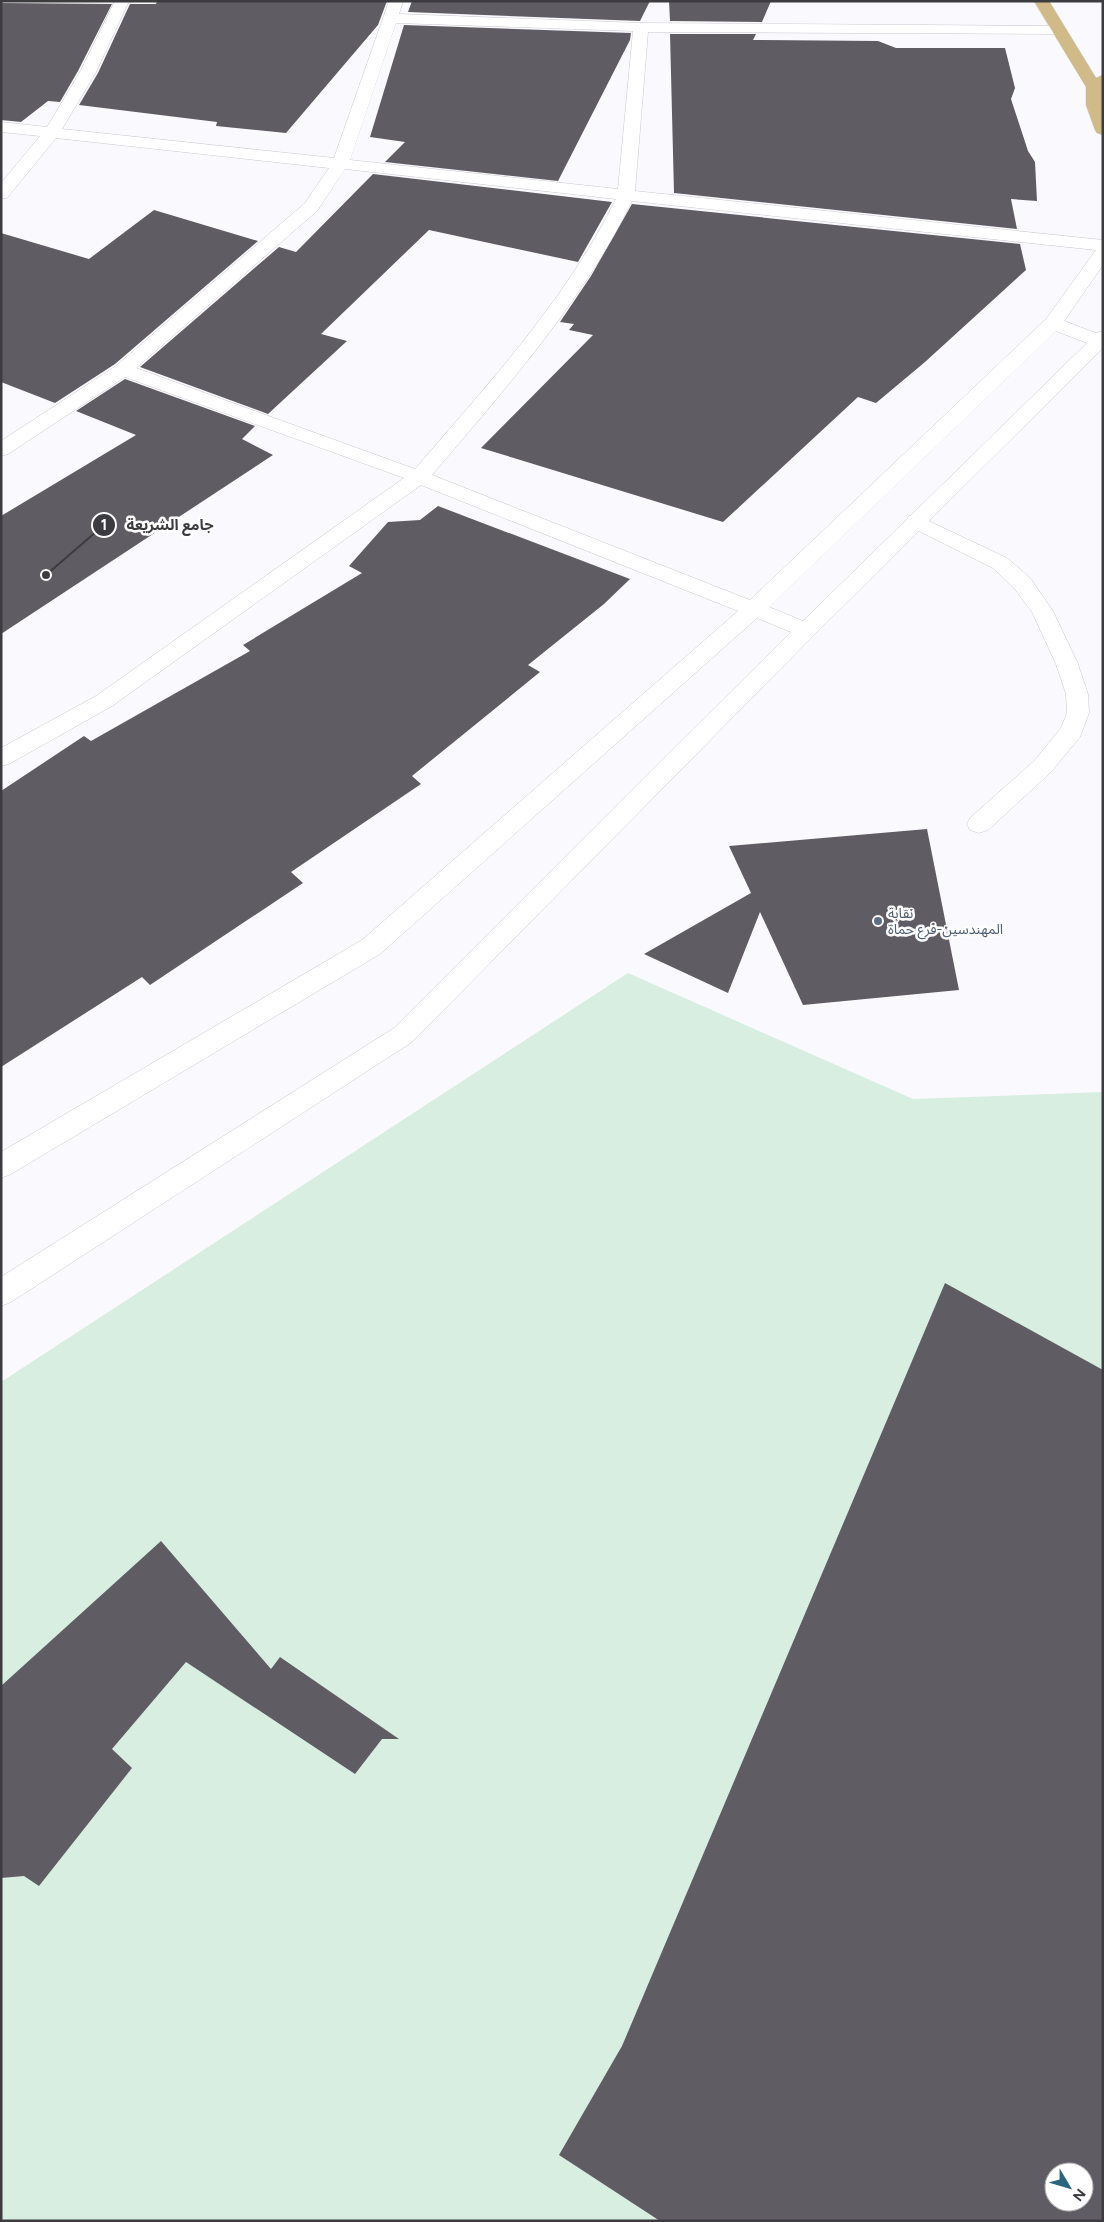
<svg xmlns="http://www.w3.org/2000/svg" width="1104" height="2222" viewBox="0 0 1104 2222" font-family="Figtree,'Noto Sans Arabic',sans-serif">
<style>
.green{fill:#d8eee0;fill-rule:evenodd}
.building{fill:#605c64;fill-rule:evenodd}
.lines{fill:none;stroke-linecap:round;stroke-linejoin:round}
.lane-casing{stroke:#c8c8d1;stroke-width:1}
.street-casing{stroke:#c8c8d1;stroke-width:1}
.primary-casing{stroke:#d8d8d9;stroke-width:1}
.lane{fill:#fff;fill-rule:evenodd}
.street{fill:#fff;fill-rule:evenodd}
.primary{fill:#d0bb88;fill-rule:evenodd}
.service-dot{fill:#5c6f8a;stroke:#fff;stroke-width:2}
.labels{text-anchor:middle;stroke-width:5;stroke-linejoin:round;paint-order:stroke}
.service-label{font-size:14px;fill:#4e5e75;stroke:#fff;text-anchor:start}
.leader{fill:none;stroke:#3c3c40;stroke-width:2}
.callout-dot{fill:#3c3c40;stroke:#fff;stroke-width:2}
.mark-label{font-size:15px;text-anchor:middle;font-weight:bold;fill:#fff}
.callout-label{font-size:15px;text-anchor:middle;font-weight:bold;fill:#3c3c40;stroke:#fff;stroke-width:5;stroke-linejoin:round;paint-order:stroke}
</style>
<rect width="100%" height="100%" fill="#fafafe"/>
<path class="green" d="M 628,973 L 913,1099 L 1103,1092 L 1103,2221 L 1,2221 L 1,1382 ZM 1054,2172 L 1084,2172 L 1084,2202 L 1054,2202 Z"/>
<path class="building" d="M 157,1 L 387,1 L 378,25 L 286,133 L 216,126 L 217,122 L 79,105 L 98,73 L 130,4 L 156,4 Z
M 412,1 L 650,1 L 640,21 L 408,12 Z
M 669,1 L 771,1 L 762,22 L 670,21 Z
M 1,3 L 112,4 L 78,71 L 60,102 L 48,101 L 21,122 L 1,120 Z
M 404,25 L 631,33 L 630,40 L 558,181 L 385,162 L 405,142 L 370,137 Z
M 670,34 L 756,34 L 753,40 L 878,41 L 896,48 L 1005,48 L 1015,88 L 1011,99 L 1028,151 L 1035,162 L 1037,201 L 1011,199 L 1017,229 L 674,193 Z
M 373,174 L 612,202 L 578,262 L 429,230 L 321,334 L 347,341 L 268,414 L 140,367 L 279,247 L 296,252 Z
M 632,204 L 1020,244 L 1026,270 L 925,362 L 876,403 L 858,397 L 723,522 L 481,448 L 593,335 L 569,330 L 574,324 L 560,322 L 591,276 Z
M 154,210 L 258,241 L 115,364 L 55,403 L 1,382 L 1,233 L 89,259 Z
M 125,379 L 255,426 L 242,439 L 273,455 L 1,634 L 1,516 L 136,435 L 76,411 Z
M 438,506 L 630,579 L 604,604 L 528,665 L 540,672 L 412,776 L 421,784 L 291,872 L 303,883 L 150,985 L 142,977 L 1,1067 L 1,791 L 84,736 L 91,741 L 250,651 L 243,645 L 362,573 L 349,566 L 388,522 L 420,520 Z
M 927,829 L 959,990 L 803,1005 L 760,912 L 728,993 L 644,954 L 751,893 L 729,846 Z
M 945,1283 L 1103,1370 L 1103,2221 L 660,2221 L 559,2155 L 622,2046 ZM 1054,2172 L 1084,2172 L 1084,2202 L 1054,2202 Z
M 161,1541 L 271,1669 L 280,1657 L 399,1739 L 382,1739 L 355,1774 L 186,1662 L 112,1749 L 132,1768 L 39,1886 L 24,1876 L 1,1878 L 1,1686 Z"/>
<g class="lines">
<defs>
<path id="lane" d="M 916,515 L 1007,558 L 1030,578 L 1053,611 L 1078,664 L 1088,694 L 1089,713 L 1080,737 L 1050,773 L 988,830 L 979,833 L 970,830 L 967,824 L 970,818 L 1034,761 L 1061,728 L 1067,713 L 1066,694 L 1056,664 L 1032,612 L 1014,588 L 993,568 L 909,526 L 906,521 L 909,516 Z"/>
<path id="street" d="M 115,1 L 129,1 L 96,72 L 62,129 L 334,158 L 389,1 L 403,1 L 399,14 L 641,23 L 1063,26 L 1066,29 L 1063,32 L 1058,34 L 648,32 L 635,191 L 1103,240 L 1103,265 L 1064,321 L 1096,333 L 1103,331 L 1103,348 L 814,635 L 412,1042 L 11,1302 L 1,1306 L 1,1277 L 394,1028 L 791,632 L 757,618 L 380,954 L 11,1174 L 1,1178 L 1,1152 L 362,940 L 738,611 L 421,485 L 112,706 L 9,764 L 1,766 L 1,748 L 96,696 L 404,478 L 125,377 L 8,454 L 1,456 L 1,441 L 116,366 L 305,203 L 329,168 L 56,138 L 7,198 L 1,199 L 1,183 L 40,136 L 1,132 L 1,122 L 47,127 L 80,72 ZM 396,23 L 633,31 L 618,189 L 350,160 ZM 345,169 L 616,199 C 566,300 488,384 415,469 L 136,368 L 317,211 ZM 632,201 L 1096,250 L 1046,319 L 750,600 L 432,475 C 505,389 582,303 632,201 ZM 1056,331 L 1087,343 L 803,621 L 769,607 Z"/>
<path id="primary" d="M 1034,1 L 1049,1 L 1096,78 L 1103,75 L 1103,135 L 1097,133 L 1095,130 L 1086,105 L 1086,87 Z"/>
</defs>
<use href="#lane" class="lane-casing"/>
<use href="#street" class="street-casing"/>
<use href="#primary" class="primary-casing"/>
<use href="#lane" class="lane"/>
<use href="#street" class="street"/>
<use href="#primary" class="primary"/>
</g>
<circle class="service-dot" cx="878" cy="921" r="5"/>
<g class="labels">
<g class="service-label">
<text x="888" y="918">نقابة<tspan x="888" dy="16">المهندسين-فرع حماة</tspan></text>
</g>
</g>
<path class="leader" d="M46 575L104 525"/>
<g class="callout-dot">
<circle cx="46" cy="575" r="5"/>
<circle cx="104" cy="525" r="12"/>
</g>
<g class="mark-label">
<text x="104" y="530">1</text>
</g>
<g class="callout-label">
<text x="170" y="530">جامع الشريعة</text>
</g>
<rect width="1104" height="2222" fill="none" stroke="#3c3c40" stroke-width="5"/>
<g transform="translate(1069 2187) rotate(128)"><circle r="24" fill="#ffffff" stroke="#b1b1b3"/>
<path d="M0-4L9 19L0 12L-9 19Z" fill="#29657c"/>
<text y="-8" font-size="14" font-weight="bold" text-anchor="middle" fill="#3c3c40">N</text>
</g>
</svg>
